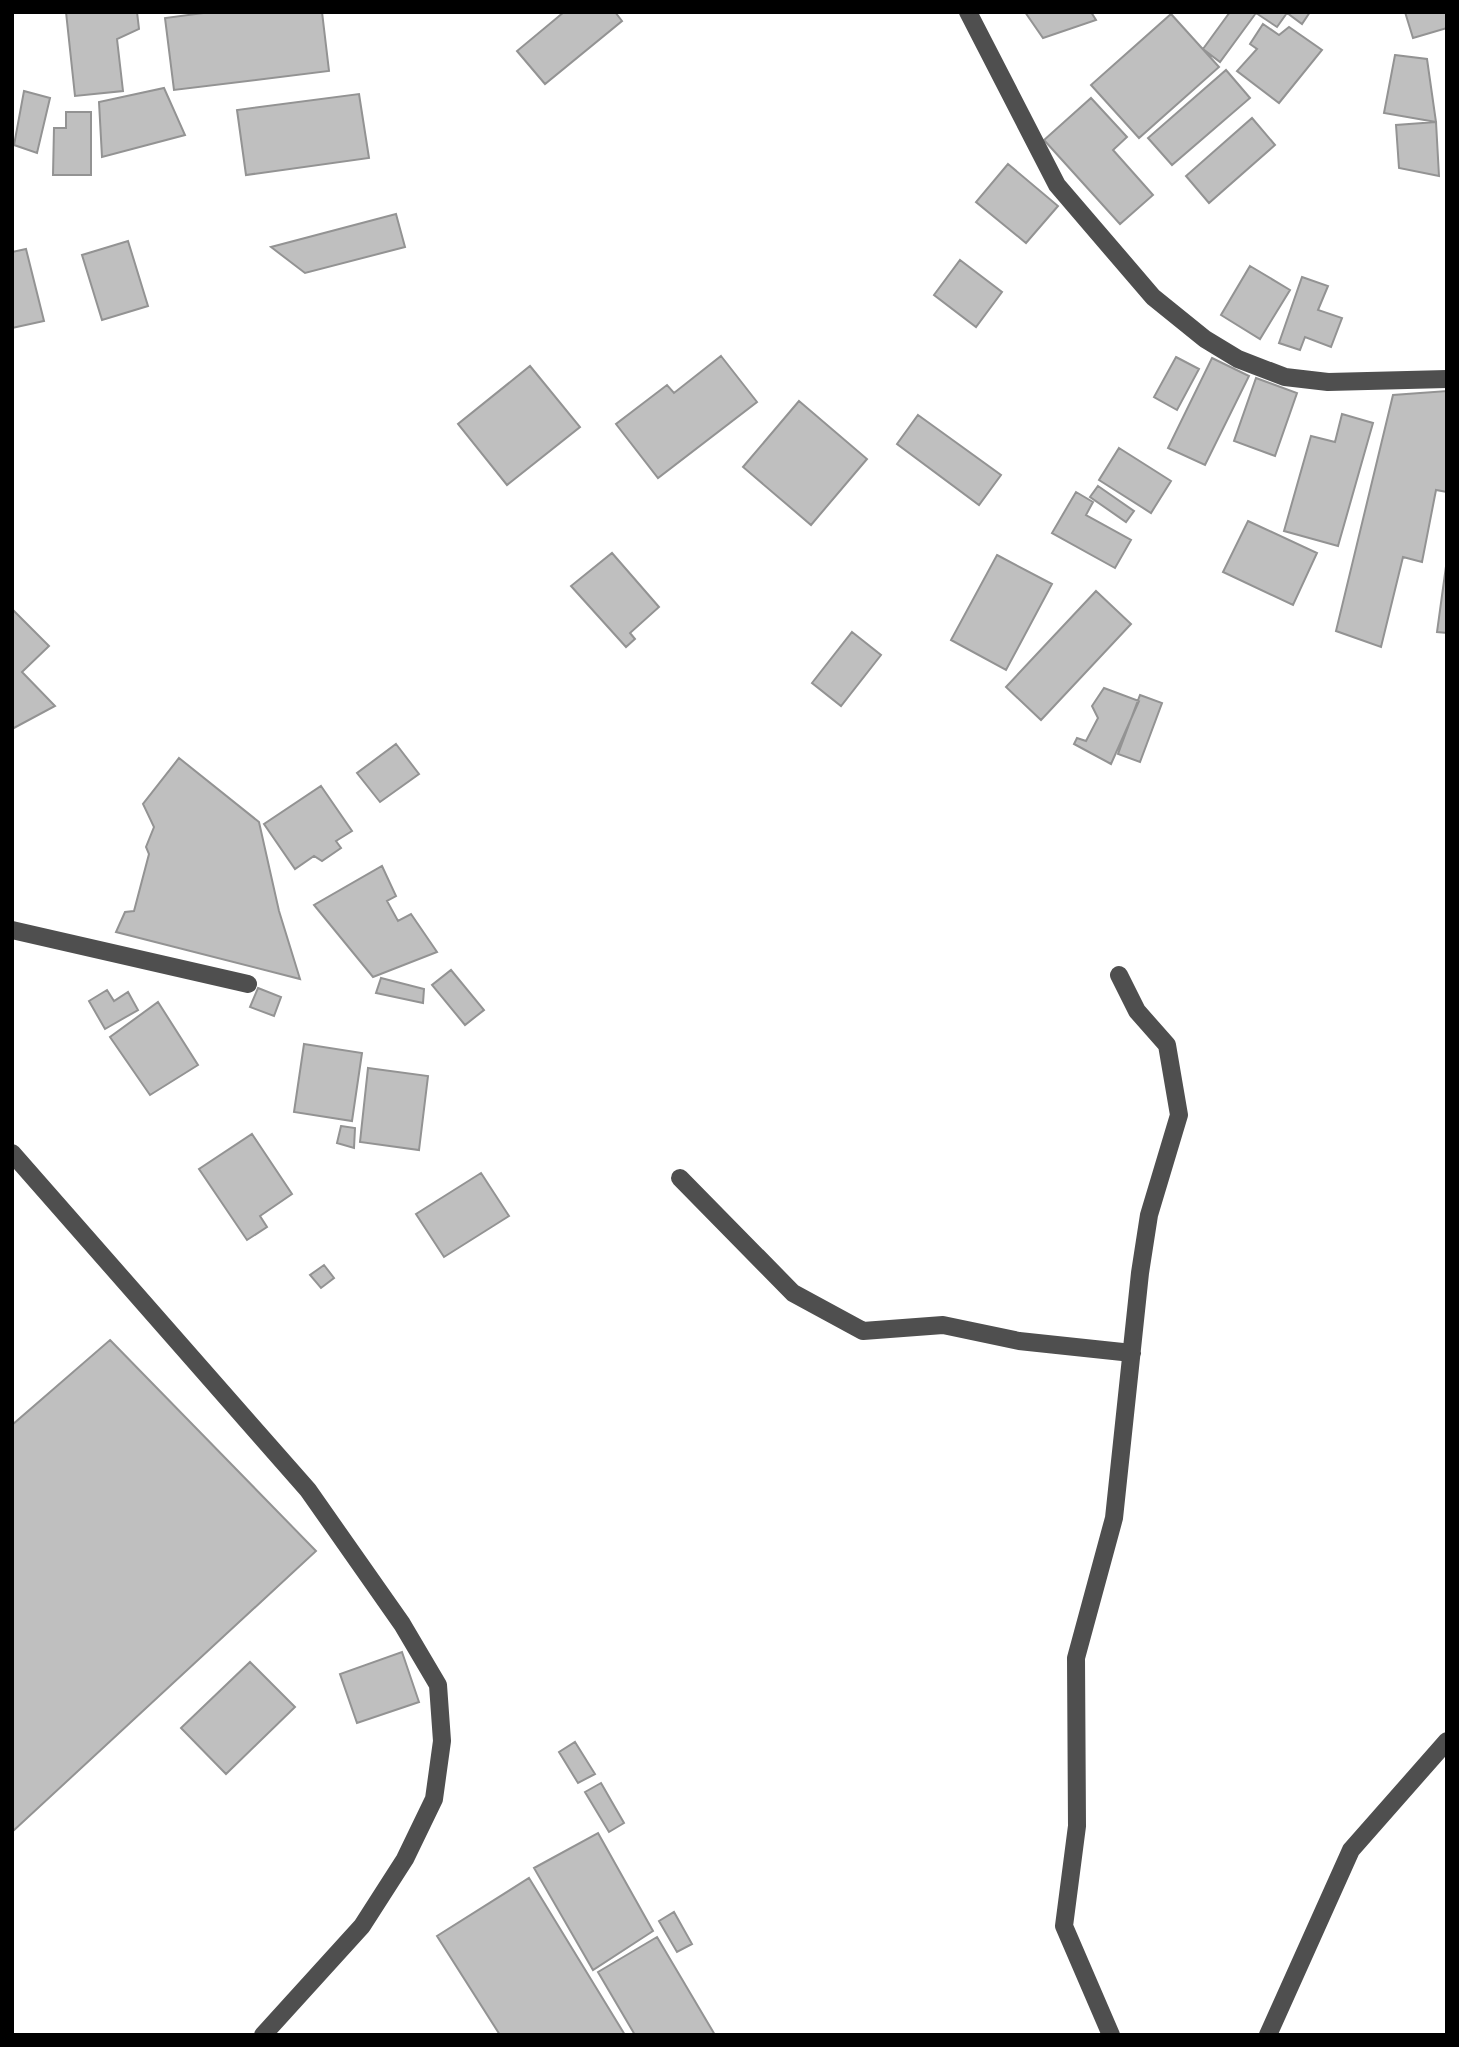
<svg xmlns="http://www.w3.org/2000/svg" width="1459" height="2047" viewBox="0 0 1459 2047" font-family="Poppins,sans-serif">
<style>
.building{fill:#bfbfbf;stroke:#939393;stroke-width:2}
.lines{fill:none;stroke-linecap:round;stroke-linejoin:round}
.minor{stroke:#4f4f4f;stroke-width:18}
</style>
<rect width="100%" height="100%" fill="#fff"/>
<path class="building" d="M 66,12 L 137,12 L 139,29 L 117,39 L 123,91 L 75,96 Z
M 211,12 L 322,12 L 329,71 L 174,90 L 165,18 Z
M 564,12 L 615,12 L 622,21 L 545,84 L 517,51 Z
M 1025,12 L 1091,12 L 1096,20 L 1043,38 Z
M 1230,12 L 1310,12 L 1302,24 L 1287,13 L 1277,27 L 1256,13 L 1220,62 L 1203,49 Z
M 1405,12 L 1447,12 L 1447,28 L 1413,38 Z
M 1171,14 L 1219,67 L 1139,138 L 1091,85 Z
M 1263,24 L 1279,35 L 1289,27 L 1322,50 L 1279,103 L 1237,71 L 1257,49 L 1250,44 Z
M 1395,55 L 1427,59 L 1436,122 L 1384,113 Z
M 1226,70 L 1250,98 L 1172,165 L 1148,138 Z
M 164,88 L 185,135 L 102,157 L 99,102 Z
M 24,91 L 50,98 L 37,153 L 14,145 Z
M 359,94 L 369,158 L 246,175 L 237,110 Z
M 1091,98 L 1127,137 L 1113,150 L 1153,195 L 1120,224 L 1044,140 Z
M 66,112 L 91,112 L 91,175 L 53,175 L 54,128 L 66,128 Z
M 1252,118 L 1275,145 L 1209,203 L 1186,176 Z
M 1436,122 L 1439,176 L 1399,168 L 1396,125 Z
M 1008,164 L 1058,206 L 1026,243 L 976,202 Z
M 396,214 L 405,247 L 305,273 L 271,247 Z
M 128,241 L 148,306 L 102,320 L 82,255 Z
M 26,249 L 44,321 L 12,328 L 12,252 Z
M 960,260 L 1002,292 L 976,327 L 934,295 Z
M 1250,266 L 1290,290 L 1260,339 L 1221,315 Z
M 1302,277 L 1328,286 L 1318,310 L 1342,318 L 1331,347 L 1305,337 L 1300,350 L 1279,343 Z
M 721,356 L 757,402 L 658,478 L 616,424 L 667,385 L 674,393 Z
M 1176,357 L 1199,369 L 1177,410 L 1154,397 Z
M 1212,358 L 1249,376 L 1205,465 L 1168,448 Z
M 530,366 L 580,427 L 507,485 L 458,424 Z
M 1256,378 L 1297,393 L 1275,456 L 1234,441 Z
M 1447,391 L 1447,492 L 1436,490 L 1422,562 L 1403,557 L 1381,647 L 1336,631 L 1393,395 Z
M 799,401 L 867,459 L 811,525 L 743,467 Z
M 1342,414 L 1373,423 L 1338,546 L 1284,531 L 1311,436 L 1335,442 Z
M 918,415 L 1001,475 L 979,505 L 897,444 Z
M 1119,448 L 1171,481 L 1151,513 L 1099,480 Z
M 1098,486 L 1134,511 L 1126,522 L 1090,497 Z
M 1076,492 L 1093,502 L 1086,515 L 1131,540 L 1115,568 L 1052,533 Z
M 1248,521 L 1317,553 L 1293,605 L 1223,572 Z
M 612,553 L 659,607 L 630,633 L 635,639 L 626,647 L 571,586 Z
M 997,555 L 1052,584 L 1006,670 L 951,640 Z
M 1447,559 L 1447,633 L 1437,632 Z
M 1096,591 L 1131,624 L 1041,720 L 1006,687 Z
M 12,609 L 49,646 L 22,672 L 55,706 L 12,729 Z
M 852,632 L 881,655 L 841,706 L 812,683 Z
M 1104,688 L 1139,701 L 1111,764 L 1074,744 L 1077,738 L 1086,741 L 1098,718 L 1092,706 Z
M 1140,695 L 1162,703 L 1140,762 L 1118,754 Z
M 396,744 L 419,774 L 380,802 L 357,773 Z
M 179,758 L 259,822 L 279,911 L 300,979 L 116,932 L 125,912 L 134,911 L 149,854 L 146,847 L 154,827 L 143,804 Z
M 321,786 L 352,831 L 336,841 L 341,848 L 322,861 L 314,856 L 295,869 L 264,824 Z
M 382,866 L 396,896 L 387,901 L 398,921 L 411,914 L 437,952 L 373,977 L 314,905 Z
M 451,970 L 484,1010 L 465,1025 L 432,985 Z
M 381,978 L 424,989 L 423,1003 L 376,993 Z
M 258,988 L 281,997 L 274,1016 L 250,1007 Z
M 107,990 L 114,1001 L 128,992 L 138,1010 L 105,1029 L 89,1001 Z
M 158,1002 L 198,1065 L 150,1095 L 110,1037 Z
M 304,1044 L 362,1053 L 352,1121 L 294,1112 Z
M 368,1068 L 428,1076 L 419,1150 L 360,1142 Z
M 341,1126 L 355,1128 L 354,1148 L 337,1143 Z
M 252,1134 L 292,1194 L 260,1216 L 267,1227 L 247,1240 L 199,1169 Z
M 481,1173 L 509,1216 L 444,1257 L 416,1214 Z
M 324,1265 L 334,1278 L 321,1288 L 310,1275 Z
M 110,1340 L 316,1551 L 12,1832 L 12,1425 Z
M 402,1652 L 419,1702 L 357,1723 L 340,1674 Z
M 250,1662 L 295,1707 L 226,1774 L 181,1728 Z
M 575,1742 L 595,1774 L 578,1783 L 559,1752 Z
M 601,1783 L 624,1823 L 609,1832 L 585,1792 Z
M 598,1833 L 653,1931 L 593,1970 L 534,1868 Z
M 529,1878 L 625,2035 L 500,2035 L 437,1936 Z
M 674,1912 L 692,1944 L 677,1952 L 659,1921 Z
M 657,1937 L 715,2035 L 635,2035 L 598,1972 Z"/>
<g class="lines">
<path class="minor" d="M 968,12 L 1057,185 L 1153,297 L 1205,339 L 1238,359 L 1285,377 L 1328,382 L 1447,379
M 12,930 L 248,984
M 12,1153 L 308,1490 L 402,1624 L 438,1685 L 442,1741 L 434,1799 L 405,1859 L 362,1926 L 263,2035
M 680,1178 L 793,1293 L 863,1331 L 943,1325 L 1019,1341 L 1132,1353
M 1111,2035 L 1064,1926 L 1077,1826 L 1076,1658 L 1114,1518 L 1140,1273 L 1149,1215 L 1179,1115 L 1167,1045 L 1137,1011 L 1119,975
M 1268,2035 L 1351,1850 L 1447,1741"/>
</g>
<rect width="1459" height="2047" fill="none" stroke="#000000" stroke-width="28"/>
</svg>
